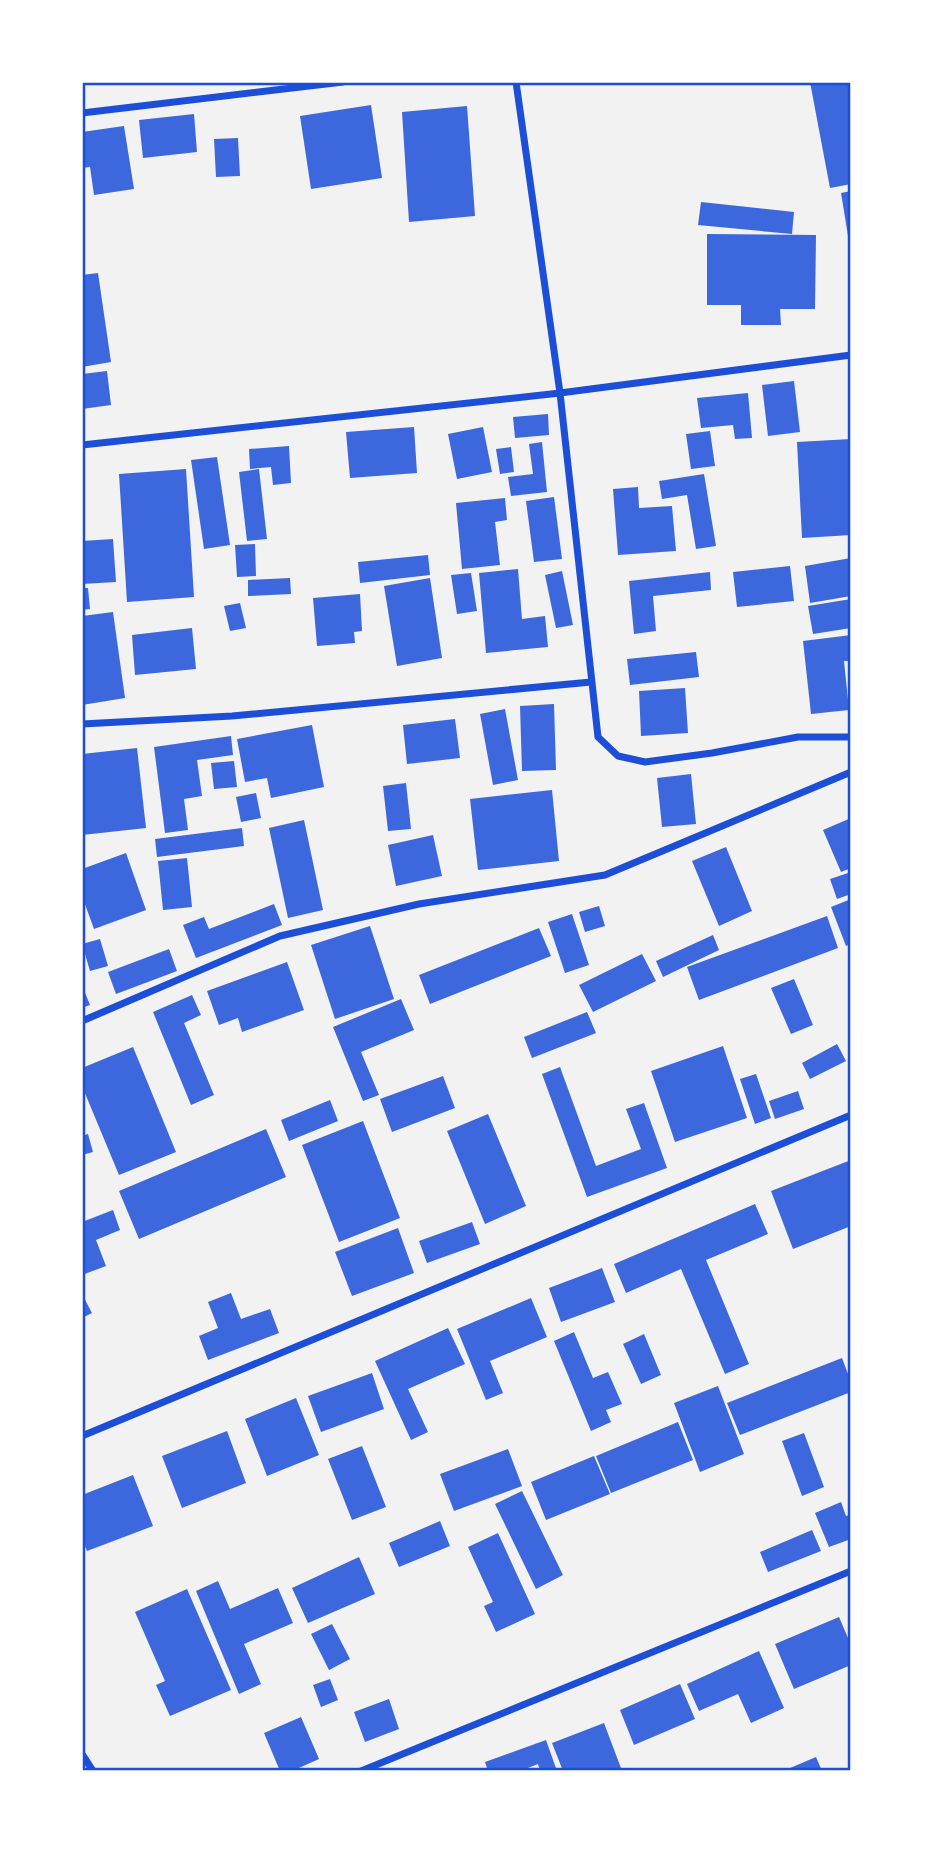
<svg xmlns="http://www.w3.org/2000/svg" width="933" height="1853" viewBox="0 0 933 1853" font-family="Inter,sans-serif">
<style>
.building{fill:#3d67dc}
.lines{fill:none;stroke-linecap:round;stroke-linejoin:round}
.minor{stroke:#1d4ed8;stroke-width:7}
.neatline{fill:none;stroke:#1d4ed8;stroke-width:2.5}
</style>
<rect width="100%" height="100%" fill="#f2f2f2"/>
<path class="building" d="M 810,82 L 851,82 L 851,184 L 830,188 Z
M 371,105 L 382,178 L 311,189 L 300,116 Z
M 467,106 L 475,216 L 409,222 L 402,112 Z
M 194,114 L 197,152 L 143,158 L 139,120 Z
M 124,126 L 134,189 L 94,195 L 90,167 L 82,168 L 82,132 Z
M 238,138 L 240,176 L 216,177 L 214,139 Z
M 851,191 L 851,242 L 849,242 L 841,193 Z
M 701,202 L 794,212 L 792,234 L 698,225 Z
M 707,234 L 816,235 L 815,309 L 780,309 L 781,325 L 741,325 L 741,305 L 707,305 Z
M 98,273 L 111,362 L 82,367 L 82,275 Z
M 107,371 L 111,405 L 82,409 L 82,374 Z
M 794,381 L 800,432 L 768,436 L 762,385 Z
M 748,393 L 752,438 L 735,439 L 733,425 L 701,428 L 697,398 Z
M 548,414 L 549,435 L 515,438 L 513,417 Z
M 414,427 L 417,473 L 350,478 L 346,432 Z
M 483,427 L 492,472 L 457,479 L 448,434 Z
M 710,431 L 715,466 L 691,469 L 686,434 Z
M 851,439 L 851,535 L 802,538 L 797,442 Z
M 542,442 L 547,492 L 511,496 L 508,477 L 533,474 L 529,444 Z
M 289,446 L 291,483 L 273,485 L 271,467 L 250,469 L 249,449 Z
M 511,447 L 514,472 L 500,474 L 496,449 Z
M 217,457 L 230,545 L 204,549 L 191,460 Z
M 186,469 L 194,597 L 127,602 L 119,474 Z
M 259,469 L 267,539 L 247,541 L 239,472 Z
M 704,474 L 716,546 L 696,549 L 687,495 L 662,499 L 659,481 Z
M 638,487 L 639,508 L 672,506 L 676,551 L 618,555 L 613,489 Z
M 554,497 L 562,559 L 534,562 L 526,501 Z
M 505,498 L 507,520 L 495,522 L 500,565 L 462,569 L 456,503 Z
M 113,539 L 116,582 L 82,584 L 82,541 Z
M 255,544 L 256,576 L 237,577 L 235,545 Z
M 428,555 L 430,575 L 360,583 L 358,562 Z
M 851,558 L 851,596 L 810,603 L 805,566 Z
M 790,566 L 794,601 L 737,607 L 733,572 Z
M 518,569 L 522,619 L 545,616 L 548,647 L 486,653 L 479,573 Z
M 562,571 L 573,625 L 556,628 L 545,575 Z
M 710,572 L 711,590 L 653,596 L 656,631 L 634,634 L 629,581 Z
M 471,573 L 477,611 L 457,614 L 451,575 Z
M 290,578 L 291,594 L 248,596 L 248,580 Z
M 430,578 L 442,658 L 397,666 L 384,586 Z
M 82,588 L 88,588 L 90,609 L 82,610 Z
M 360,594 L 362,631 L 354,632 L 355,643 L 317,646 L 313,598 Z
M 851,599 L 851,628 L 813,634 L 808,606 Z
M 240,603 L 246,628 L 230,631 L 224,606 Z
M 113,612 L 125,698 L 82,705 L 82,616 Z
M 192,628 L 196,669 L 135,675 L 132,635 Z
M 851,635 L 851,661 L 844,661 L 849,710 L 811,714 L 803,641 Z
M 696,652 L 699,677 L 630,685 L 627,659 Z
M 685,688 L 688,733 L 641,736 L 639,691 Z
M 554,704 L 556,770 L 522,771 L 520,706 Z
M 505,709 L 518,780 L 493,785 L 480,714 Z
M 455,719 L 460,758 L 407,764 L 403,725 Z
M 312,725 L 324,787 L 271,798 L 267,778 L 245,782 L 237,739 Z
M 231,736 L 233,755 L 197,760 L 202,796 L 184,799 L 188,830 L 165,833 L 154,747 Z
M 137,748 L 146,828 L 82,835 L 82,754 Z
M 234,761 L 237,787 L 214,789 L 211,763 Z
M 691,774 L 696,824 L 662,827 L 657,778 Z
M 406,783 L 411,829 L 388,831 L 383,786 Z
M 552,790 L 559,861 L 478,870 L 470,799 Z
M 256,793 L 261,818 L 241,822 L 236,797 Z
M 851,818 L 851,868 L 841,872 L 823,830 Z
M 304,820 L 323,910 L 288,918 L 269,828 Z
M 242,828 L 244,846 L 157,857 L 155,839 Z
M 433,835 L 442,876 L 396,886 L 388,845 Z
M 726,847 L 752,911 L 719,926 L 692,861 Z
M 126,853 L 146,910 L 94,929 L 82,896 L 82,869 Z
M 187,858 L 192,907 L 163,910 L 158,861 Z
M 851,872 L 851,894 L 837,899 L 830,879 Z
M 851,899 L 851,944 L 846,946 L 831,907 Z
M 274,904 L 282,925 L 196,958 L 183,925 L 204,917 L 209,929 Z
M 599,906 L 605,926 L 585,932 L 579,912 Z
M 572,914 L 589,965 L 565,973 L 548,922 Z
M 827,916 L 838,948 L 699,1000 L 687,967 Z
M 370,926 L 394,999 L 335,1019 L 311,945 Z
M 539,928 L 551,956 L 430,1004 L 419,975 Z
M 713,935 L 719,950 L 663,977 L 656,961 Z
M 100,939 L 108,966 L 90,971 L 82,944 Z
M 169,949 L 177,971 L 116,994 L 108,972 Z
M 642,954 L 656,981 L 593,1012 L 579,985 Z
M 287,962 L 304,1010 L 242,1032 L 238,1018 L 219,1025 L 207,991 Z
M 794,979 L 813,1025 L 791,1034 L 771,988 Z
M 82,985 L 90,1005 L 82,1008 Z
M 192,995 L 201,1015 L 184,1023 L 214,1095 L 191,1105 L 153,1012 Z
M 401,999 L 414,1030 L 361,1052 L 379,1095 L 363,1101 L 333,1027 Z
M 587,1012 L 596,1033 L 532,1058 L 524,1037 Z
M 837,1044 L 846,1061 L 810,1079 L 802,1063 Z
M 723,1046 L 747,1118 L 675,1142 L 651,1071 Z
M 133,1047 L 176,1152 L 119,1175 L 82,1086 L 82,1068 Z
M 560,1067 L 596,1166 L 641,1149 L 626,1109 L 644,1103 L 667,1168 L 587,1197 L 542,1074 Z
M 756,1074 L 771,1118 L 755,1124 L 740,1079 Z
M 443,1076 L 455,1108 L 392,1132 L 380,1099 Z
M 798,1091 L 804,1109 L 775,1119 L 769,1101 Z
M 330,1100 L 338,1121 L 289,1141 L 281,1120 Z
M 488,1114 L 526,1206 L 485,1224 L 447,1131 Z
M 363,1121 L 400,1218 L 339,1242 L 302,1145 Z
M 266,1129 L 286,1177 L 139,1239 L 119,1191 Z
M 88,1134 L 93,1152 L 82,1155 L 82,1136 Z
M 851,1160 L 851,1226 L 793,1249 L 771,1191 Z
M 755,1204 L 768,1234 L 706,1260 L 749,1364 L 725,1374 L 681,1269 L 626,1293 L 614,1264 Z
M 113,1210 L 120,1230 L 96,1240 L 106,1266 L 82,1275 L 82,1222 Z
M 472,1222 L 480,1244 L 427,1263 L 419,1241 Z
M 398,1228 L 414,1273 L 352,1296 L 335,1252 Z
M 602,1268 L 615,1302 L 561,1322 L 549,1288 Z
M 231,1293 L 241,1319 L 270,1309 L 279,1333 L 208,1360 L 199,1336 L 218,1328 L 208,1302 Z
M 82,1294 L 92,1313 L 82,1318 Z
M 531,1298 L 547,1337 L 490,1361 L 503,1393 L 486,1400 L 457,1329 Z
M 448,1328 L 465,1364 L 408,1389 L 428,1432 L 411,1440 L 375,1361 Z
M 574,1332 L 593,1378 L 608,1372 L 622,1404 L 606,1410 L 611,1422 L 591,1431 L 554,1341 Z
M 644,1334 L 661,1375 L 641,1384 L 623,1344 Z
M 842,1358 L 851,1382 L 851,1392 L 740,1435 L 727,1403 Z
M 372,1373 L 384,1409 L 321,1432 L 308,1396 Z
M 718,1386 L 744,1454 L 700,1472 L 674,1403 Z
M 296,1398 L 319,1455 L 267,1476 L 245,1419 Z
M 678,1422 L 693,1460 L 611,1493 L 596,1456 Z
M 227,1431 L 246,1483 L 182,1508 L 162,1456 Z
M 804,1433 L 824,1487 L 802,1496 L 782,1441 Z
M 362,1446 L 386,1507 L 352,1520 L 328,1459 Z
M 508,1449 L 522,1486 L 454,1511 L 440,1474 Z
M 594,1456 L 610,1494 L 546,1520 L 531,1482 Z
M 133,1475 L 153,1526 L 87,1551 L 82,1539 L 82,1495 Z
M 522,1491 L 563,1575 L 536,1589 L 495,1504 Z
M 841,1502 L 846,1516 L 851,1515 L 851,1539 L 829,1547 L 815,1513 Z
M 440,1521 L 450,1546 L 399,1567 L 389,1543 Z
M 812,1530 L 821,1551 L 768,1572 L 760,1552 Z
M 498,1533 L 535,1614 L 496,1632 L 484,1606 L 493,1602 L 468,1547 Z
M 359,1557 L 375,1594 L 308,1623 L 292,1588 Z
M 218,1581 L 230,1609 L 278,1588 L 293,1623 L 244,1644 L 261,1684 L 239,1694 L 196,1591 Z
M 187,1589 L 231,1690 L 170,1716 L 156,1685 L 165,1681 L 135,1612 Z
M 839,1617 L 851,1645 L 851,1665 L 794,1689 L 775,1644 Z
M 332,1624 L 350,1659 L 329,1670 L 311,1634 Z
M 759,1651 L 784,1708 L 751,1723 L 738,1694 L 699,1711 L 687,1684 Z
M 330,1679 L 338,1700 L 321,1707 L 313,1685 Z
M 680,1684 L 695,1719 L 634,1745 L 620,1710 Z
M 389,1699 L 399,1729 L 365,1742 L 354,1712 Z
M 301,1717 L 319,1759 L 292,1771 L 280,1771 L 264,1733 Z
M 604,1723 L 621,1768 L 613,1771 L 563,1771 L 552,1743 Z
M 546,1740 L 557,1771 L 540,1771 L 538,1764 L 520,1771 L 488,1771 L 485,1762 Z
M 816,1757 L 822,1771 L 783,1771 Z"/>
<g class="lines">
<path class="minor" d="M 516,82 L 560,393 L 598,737 L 618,756 L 645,762 L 712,753 L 798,737 L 851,737
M 82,113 L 343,82
M 82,445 L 560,393 L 851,355
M 82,724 L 232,716 L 591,682
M 82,1021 L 280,936 L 419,904 L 605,875 L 851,772
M 82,1436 L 851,1115
M 82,1754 L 93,1771
M 361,1771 L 851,1571"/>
</g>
<rect width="933" height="1853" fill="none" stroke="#ffffff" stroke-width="168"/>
<rect x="84" y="84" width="765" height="1685" class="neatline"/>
</svg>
